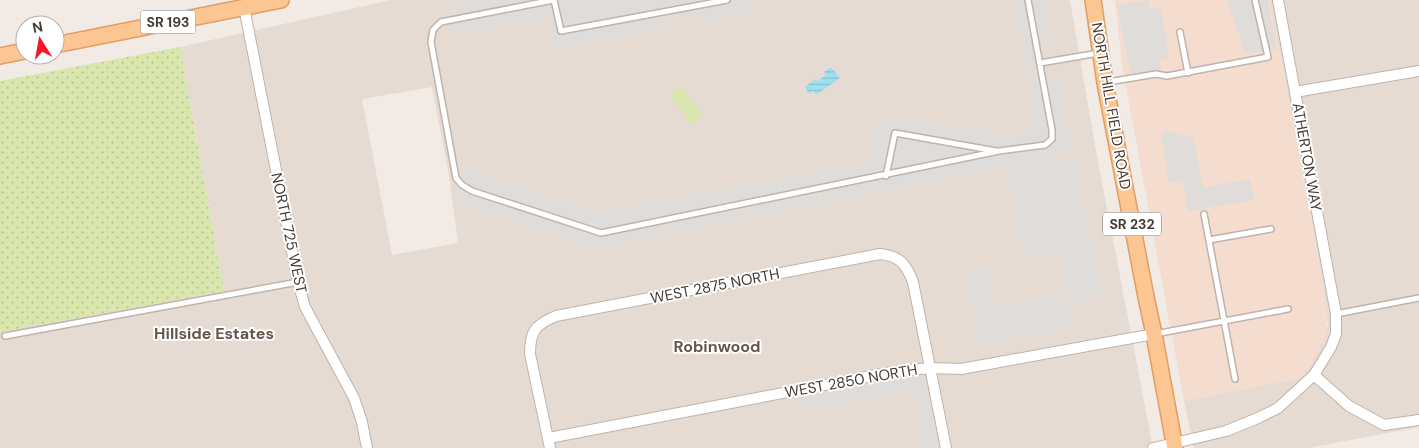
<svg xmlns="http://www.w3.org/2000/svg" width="1419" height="448" viewBox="0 0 1419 448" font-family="'DM Sans',sans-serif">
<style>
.residential{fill:#e6dbd2;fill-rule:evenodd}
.commercial{fill:#f4dccf}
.grass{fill:url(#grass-dots)}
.pitch{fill:#d9e6ad}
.parking{fill:#dfdcd9}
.water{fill:url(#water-rules)}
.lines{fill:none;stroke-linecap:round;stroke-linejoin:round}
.service-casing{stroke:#c0b3aa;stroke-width:8}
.minor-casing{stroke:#c0b3aa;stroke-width:12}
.primary-casing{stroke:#e19e63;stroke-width:18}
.service{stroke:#fff;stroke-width:5}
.minor{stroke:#fff;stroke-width:10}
.primary{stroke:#fcc692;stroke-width:15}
.labels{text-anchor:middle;stroke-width:4;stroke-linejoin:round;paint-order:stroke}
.shield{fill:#fff;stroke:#7c7571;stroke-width:1}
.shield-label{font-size:14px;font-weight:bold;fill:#443a34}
.street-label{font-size:15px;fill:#443a34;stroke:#fff}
.neighbourhood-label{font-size:16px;font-weight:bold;fill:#66554b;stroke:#fff}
</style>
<defs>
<pattern id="grass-dots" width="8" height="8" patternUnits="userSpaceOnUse" patternTransform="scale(1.25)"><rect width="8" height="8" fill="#d9e6ad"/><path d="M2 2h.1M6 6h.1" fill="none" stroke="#bbc695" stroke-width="1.8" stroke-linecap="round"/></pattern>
<pattern id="water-rules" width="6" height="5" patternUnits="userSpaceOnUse" patternTransform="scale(1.25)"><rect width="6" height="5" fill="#a0e0ee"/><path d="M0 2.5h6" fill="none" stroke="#8bc1cd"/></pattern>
</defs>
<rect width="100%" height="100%" fill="#f2eae4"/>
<path class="residential" d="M 391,0 L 1070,0 L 1096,151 L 1153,448 L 0,448 L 0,332 L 224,291 L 180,47 ZM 432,87 L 449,175 L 458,243 L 392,255 L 362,99 Z
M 1270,0 L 1419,0 L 1419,427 L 1309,448 L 1194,448 L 1184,401 L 1299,378 L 1328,325 L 1322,278 Z"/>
<path class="commercial" d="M 1115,0 L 1270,0 L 1322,278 L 1327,313 L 1326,336 L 1311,365 L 1299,378 L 1184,401 L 1122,65 Z"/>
<path class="grass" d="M 180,47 L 224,291 L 0,332 L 0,81 Z"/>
<path class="pitch" d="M 681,86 L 703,115 L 692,125 L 669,95 Z"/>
<path class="parking" d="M 470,0 L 760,0 L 747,14 L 706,21 L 691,14 L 681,15 L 664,29 L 555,49 L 548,18 L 453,37 L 446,5 Z
M 1021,0 L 1046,0 L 1054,44 L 1037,47 L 1043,79 L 1060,76 L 1072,150 L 1061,156 L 594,250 L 451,199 L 465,169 L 600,212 L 869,162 L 878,117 L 1019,134 L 1034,118 L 1016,5 Z
M 1148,0 L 1150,9 L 1161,7 L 1169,58 L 1159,60 L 1161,70 L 1130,73 L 1117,5 Z
M 1227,0 L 1268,0 L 1276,49 L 1246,54 Z
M 1170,131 L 1185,137 L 1193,135 L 1203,188 L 1250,179 L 1254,200 L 1188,211 L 1182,181 L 1169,183 L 1161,133 Z
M 1074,157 L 1104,298 L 1069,305 L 1059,250 L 1024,258 L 1005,169 Z
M 987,265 L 995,307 L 1065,293 L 1073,328 L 982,345 L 965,270 Z
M 927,375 L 942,448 L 925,448 L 912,391 L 803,412 L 800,398 Z"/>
<path class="water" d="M 831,67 L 840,78 L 816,95 L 813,91 L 809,94 L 805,87 L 815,79 L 817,81 L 826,75 L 824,72 Z"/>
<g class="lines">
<defs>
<path id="service" d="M 553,0 L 441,22 L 433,30 L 431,42 L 456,178 L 462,185 L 472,191 L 601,233 L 999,151 L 1045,145 L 1052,139 L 1052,130 L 1028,0
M 554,0 L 561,31 L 727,0
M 1180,32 L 1188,73
M 1040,63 L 1099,53
M 1108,82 L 1156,74 L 1167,76 L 1268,57 L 1255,0
M 886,176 L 895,133 L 996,151
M 1204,214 L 1235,379
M 1209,240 L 1271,229
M 1336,314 L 1419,298
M 1155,334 L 1288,309
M 5,336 L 298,282"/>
<path id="minor" d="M 244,7 L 298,282 L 305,307 L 354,398 L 362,422 L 367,448
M 1295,92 L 1419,71
M 1314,375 L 1349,406 L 1384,425 L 1419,420
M 549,438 L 892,372 L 930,368 L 961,369 L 1154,334
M 550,448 L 530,354 C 530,331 535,325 556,316 L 880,254 C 900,256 906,264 913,282 L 946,448
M 1153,448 L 1226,431 L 1258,418 L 1278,408 L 1314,375 L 1322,362 L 1331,347 L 1336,334 L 1336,314 L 1278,0"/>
<path id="primary" d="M 1093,0 L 1105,83 L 1146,297 L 1154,334 L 1175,448
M 55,45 L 281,0
M 0,56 L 25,51"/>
</defs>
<use href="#service" class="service-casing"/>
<use href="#minor" class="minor-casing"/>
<use href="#primary" class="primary-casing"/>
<use href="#service" class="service"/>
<use href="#minor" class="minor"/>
<use href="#primary" class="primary"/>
</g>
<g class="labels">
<g class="shield">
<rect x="140.5" y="10.5" width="55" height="23" rx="4"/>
<rect x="1103" y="212.5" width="58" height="23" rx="4"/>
</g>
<g class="shield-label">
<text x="168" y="27">SR 193</text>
<text x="1132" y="229">SR 232</text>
</g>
<g class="street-label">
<text transform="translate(1111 106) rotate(80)" y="5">NORTH HILL FIELD ROAD</text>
<text transform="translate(1307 157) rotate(80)" y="5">ATHERTON WAY</text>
<text transform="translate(289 233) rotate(78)" y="5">NORTH 725 WEST</text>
<text transform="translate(715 286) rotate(-11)" y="5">WEST 2875 NORTH</text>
<text transform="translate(851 381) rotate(-10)" y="5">WEST 2850 NORTH</text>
</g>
<g class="neighbourhood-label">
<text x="214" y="339">Hillside Estates</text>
<text x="717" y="352">Robinwood</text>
</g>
</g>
<g transform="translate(40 40) rotate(349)"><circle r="24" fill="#ffffff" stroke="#b4b0ae"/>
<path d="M0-4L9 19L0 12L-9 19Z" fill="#f61728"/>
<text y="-8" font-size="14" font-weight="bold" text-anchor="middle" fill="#443a34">N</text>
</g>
</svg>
